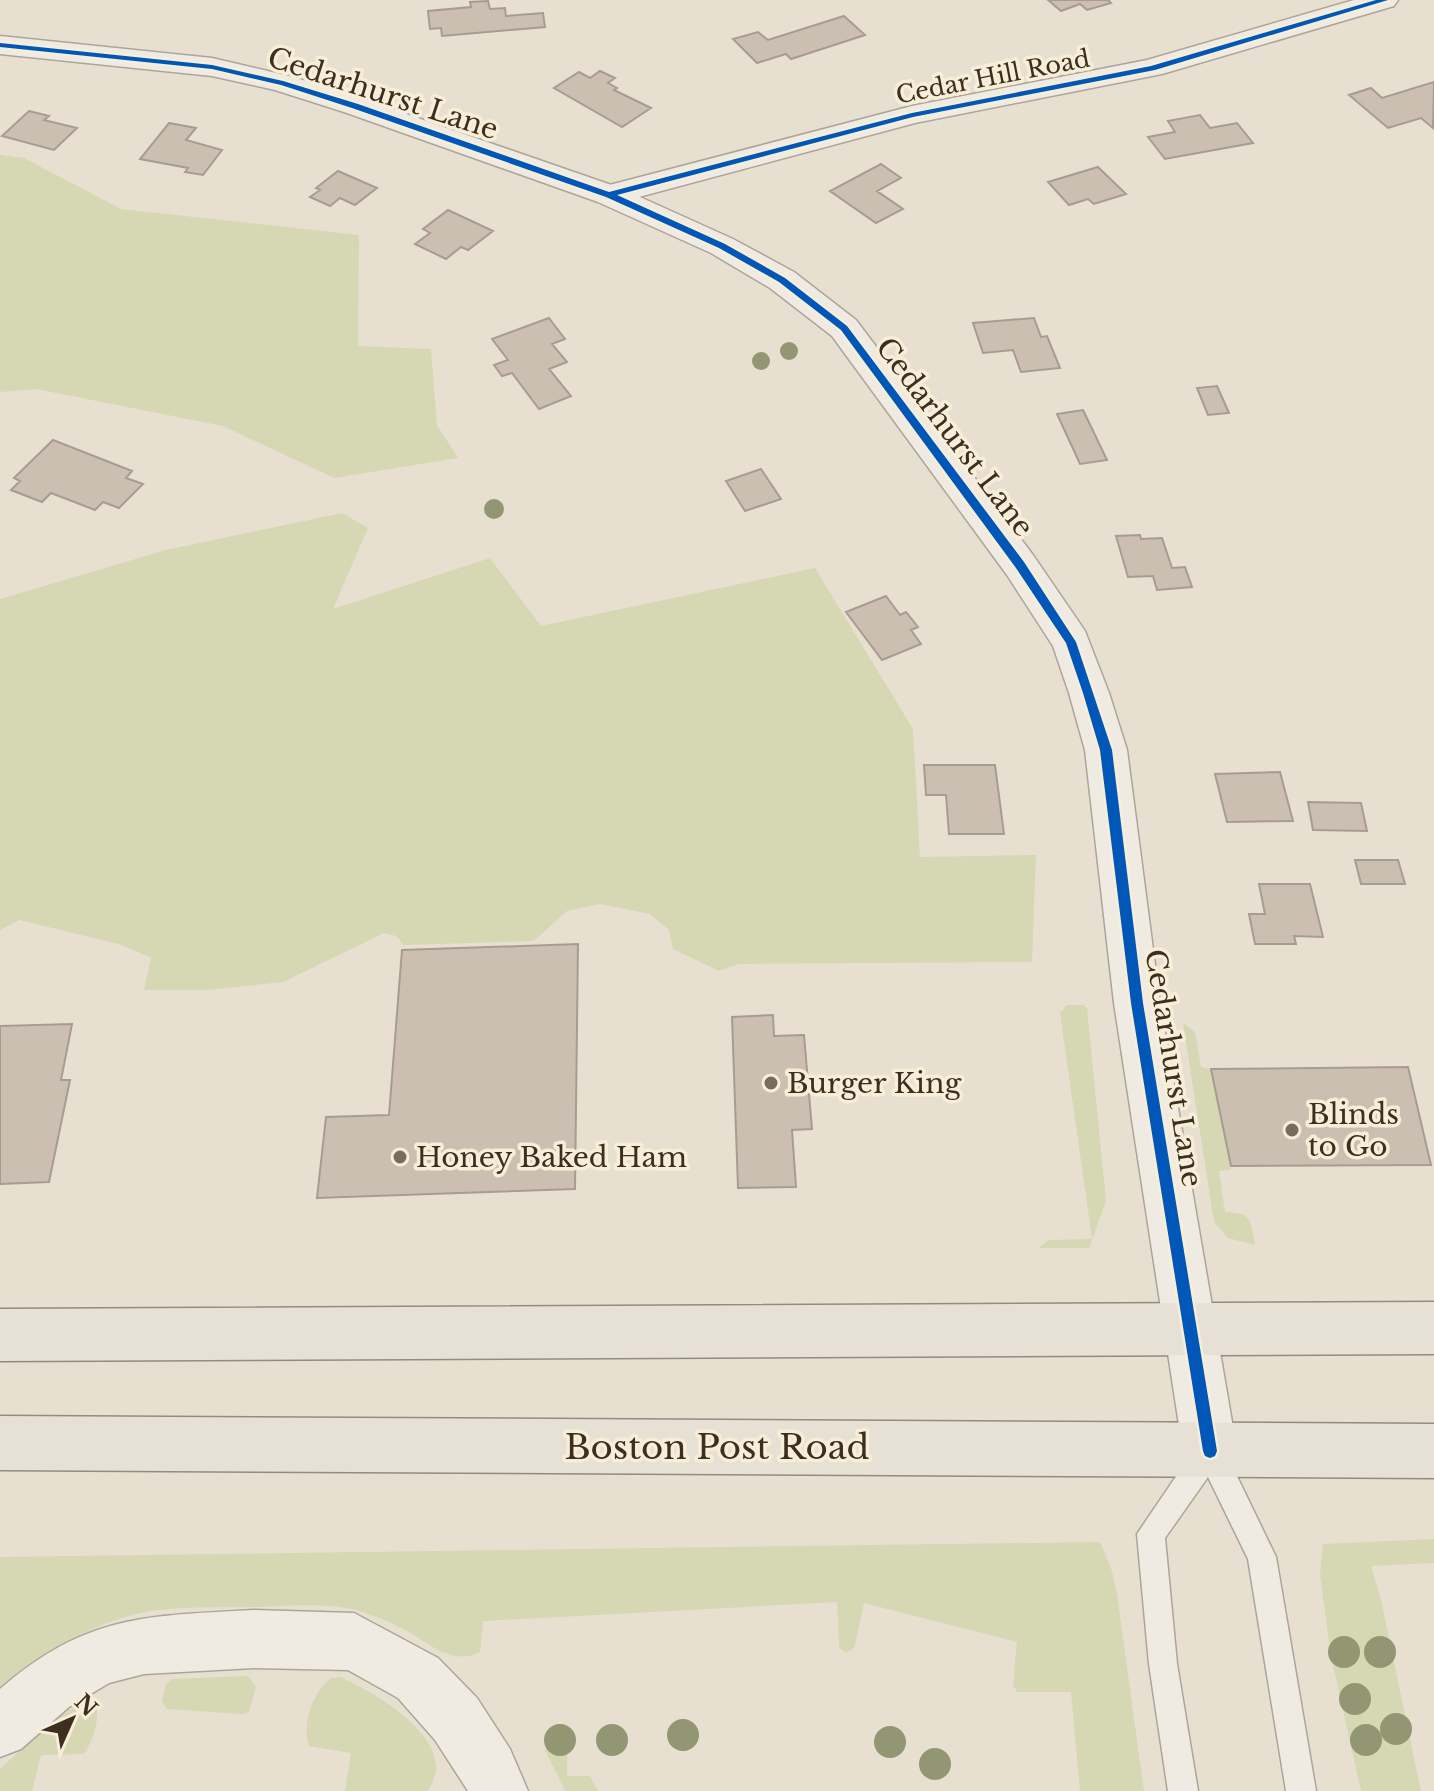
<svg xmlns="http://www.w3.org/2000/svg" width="1434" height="1791" viewBox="0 0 1434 1791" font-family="'Libre Baskerville',serif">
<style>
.green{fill:#d6d7b3}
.building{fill:#cbbfb2;stroke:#a89c90;stroke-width:2}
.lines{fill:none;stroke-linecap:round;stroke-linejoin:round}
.service-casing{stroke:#ada599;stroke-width:3}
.minor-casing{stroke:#ada599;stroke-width:3}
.tertiary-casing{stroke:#ada599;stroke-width:3}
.primary-casing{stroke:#928b80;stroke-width:3}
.service{fill:#efebe3;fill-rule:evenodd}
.minor{fill:#efebe3;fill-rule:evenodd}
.tertiary{fill:#efebe3;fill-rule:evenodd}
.primary{fill:#e6e1d4;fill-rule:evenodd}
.cycleway-casing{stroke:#f7eed8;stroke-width:5}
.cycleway{fill:#0057b8;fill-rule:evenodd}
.tree{fill:#929673}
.poi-dot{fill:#786c5e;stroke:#f7eed8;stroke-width:3}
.labels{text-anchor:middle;stroke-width:7;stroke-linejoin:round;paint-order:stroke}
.far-street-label{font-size:24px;fill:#3d2e20;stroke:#f7eed8}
.street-label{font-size:28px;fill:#3d2e20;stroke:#f7eed8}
.poi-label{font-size:28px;fill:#3d2e20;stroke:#f7eed8;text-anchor:start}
.near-street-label{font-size:34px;fill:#3d2e20;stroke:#f7eed8}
</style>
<rect width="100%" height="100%" fill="#e7e0d1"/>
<path class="green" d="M 0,155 L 24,158 L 121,209 L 359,235 L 358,346 L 431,349 L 437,425 L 458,458 L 334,478 L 223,426 L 36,389 L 0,392 Z
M 342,513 L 368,528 L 333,609 L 490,558 L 541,626 L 815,568 L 913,729 L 920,857 L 1036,855 L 1032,962 L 739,964 L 719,971 L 673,949 L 669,930 L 650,914 L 600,904 L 567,911 L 534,941 L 404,945 L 396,936 L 384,933 L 283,982 L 208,990 L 144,990 L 151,958 L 119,944 L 19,920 L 0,930 L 0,599 L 166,550 Z
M 1067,1005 L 1083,1005 L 1087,1008 L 1106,1201 L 1089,1248 L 1039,1248 L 1048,1240 L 1092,1239 L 1060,1013 Z
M 1183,1023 L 1195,1032 L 1201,1067 L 1211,1069 L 1231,1170 L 1219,1171 L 1225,1212 C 1253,1213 1250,1220 1255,1245 L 1228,1238 L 1214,1222 Z
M 1434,1539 L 1434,1563 L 1371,1566 L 1381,1600 L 1421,1791 L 1361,1791 L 1331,1656 L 1320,1575 L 1323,1544 Z
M 1100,1542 L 1112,1571 L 1117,1594 L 1144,1791 L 1080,1791 L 1071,1692 L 1017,1692 L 1013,1685 L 1017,1642 L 864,1603 L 854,1648 L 846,1653 L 839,1647 L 837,1602 L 483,1621 L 480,1652 C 451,1667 427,1641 403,1629 C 388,1621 368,1613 352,1609 C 323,1603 290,1606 260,1607 C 223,1608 181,1606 145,1612 C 90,1623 43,1654 0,1688 L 0,1557 Z
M 248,1676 L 256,1687 L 249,1712 L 242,1714 L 167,1709 L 162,1701 L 166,1684 L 172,1679 Z
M 340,1677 C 377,1693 464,1744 427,1791 L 345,1791 L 351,1753 L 309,1746 C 302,1723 312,1693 331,1678 Z
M 89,1699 L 94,1701 C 102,1716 93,1741 84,1754 L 41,1755 L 32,1791 L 0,1791 L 0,1769 L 52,1721 Z
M 568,1725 L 567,1776 L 590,1776 L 598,1791 L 565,1791 L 545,1750 L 554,1731 Z"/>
<path class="building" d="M 1048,0 L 1108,0 L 1111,3 L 1087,10 L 1080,4 L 1061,11 Z
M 488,1 L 490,9 L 505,8 L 506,16 L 543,13 L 545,27 L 442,36 L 441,28 L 430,29 L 428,11 L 471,7 L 470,2 Z
M 844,16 L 865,35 L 791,59 L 786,54 L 757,63 L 733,39 L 758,32 L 768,40 Z
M 600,71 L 615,78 L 608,83 L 617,88 L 614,90 L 651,108 L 622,127 L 554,88 L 579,72 L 590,78 Z
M 1434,82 L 1433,128 L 1421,118 L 1388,128 L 1349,95 L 1371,88 L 1382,98 Z
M 29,111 L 49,116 L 44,120 L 77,128 L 54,150 L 2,136 Z
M 1200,115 L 1210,128 L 1237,123 L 1253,143 L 1165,159 L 1148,137 L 1175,132 L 1168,121 Z
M 169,123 L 196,128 L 186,140 L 222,150 L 203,175 L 185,172 L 188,168 L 140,159 Z
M 881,164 L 901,178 L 877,191 L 903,209 L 876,223 L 830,191 Z
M 1098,167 L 1126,194 L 1094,204 L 1088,199 L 1069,205 L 1048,182 Z
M 338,171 L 377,188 L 355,205 L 340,198 L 330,206 L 310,197 L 320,190 L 316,188 Z
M 448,210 L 493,231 L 468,250 L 461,247 L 446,259 L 415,244 L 430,233 L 423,229 Z
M 549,318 L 565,339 L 552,344 L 567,362 L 549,369 L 571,396 L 539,409 L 512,373 L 502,376 L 494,365 L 508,360 L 492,339 Z
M 1034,318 L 1041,337 L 1047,336 L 1060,368 L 1021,372 L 1013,350 L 983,353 L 973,323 Z
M 1217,386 L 1229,413 L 1208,415 L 1197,388 Z
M 1083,410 L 1107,460 L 1080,464 L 1057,414 Z
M 53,440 L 132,471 L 126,478 L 143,484 L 119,508 L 103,502 L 95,510 L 51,493 L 42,502 L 11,490 L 20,481 L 14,478 Z
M 761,469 L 781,499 L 745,511 L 726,481 Z
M 1140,535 L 1141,539 L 1162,538 L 1172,568 L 1185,567 L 1192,587 L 1157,590 L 1153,576 L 1128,577 L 1116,536 Z
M 886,596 L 900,615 L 906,612 L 918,627 L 911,630 L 921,644 L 882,660 L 846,612 Z
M 924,765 L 995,765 L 1004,834 L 949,834 L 946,795 L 926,795 Z
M 1280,772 L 1293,821 L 1227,822 L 1215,774 Z
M 1308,802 L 1361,803 L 1367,831 L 1313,830 Z
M 1355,860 L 1398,860 L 1405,884 L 1361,884 Z
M 1259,884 L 1310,884 L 1323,937 L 1294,936 L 1296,944 L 1255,944 L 1249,914 L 1265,914 Z
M 578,944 L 575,1189 L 317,1198 L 326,1117 L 389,1115 L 402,950 Z
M 773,1015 L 774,1036 L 804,1035 L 812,1129 L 792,1130 L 796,1187 L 738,1188 L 732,1017 Z
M 72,1024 L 61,1080 L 70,1080 L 49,1182 L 0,1184 L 0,1026 Z
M 1408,1067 L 1431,1165 L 1231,1166 L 1211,1069 Z"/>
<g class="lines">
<defs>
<path id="service" d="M 1210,1438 L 1220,1441 L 1276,1557 L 1316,1791 L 1286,1791 L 1248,1559 L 1208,1477 L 1165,1538 L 1177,1664 L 1198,1791 L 1168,1791 L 1149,1664 L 1137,1534 L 1200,1441 Z"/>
<path id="minor" d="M 1354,0 L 1398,0 L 1394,6 L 1162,74 L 915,123 L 609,205 L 598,202 L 593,195 L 598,188 L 912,106 L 1147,60 Z
M 254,1610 L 354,1613 L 438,1658 L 477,1698 L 510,1749 L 528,1791 L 468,1791 L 435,1740 L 398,1698 L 348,1670 L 254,1668 L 144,1674 L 109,1683 L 69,1707 L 21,1749 L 0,1757 L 0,1689 C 87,1614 146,1616 254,1610 Z"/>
<path id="tertiary" d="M 0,36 L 212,58 L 293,77 L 366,100 L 620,188 L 733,239 L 794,272 L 856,320 L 1033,555 L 1085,631 L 1109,693 L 1127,750 L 1160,1003 L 1237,1451 L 1229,1470 L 1210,1478 L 1191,1470 L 1183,1451 L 1114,1003 L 1085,750 L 1069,693 L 1053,646 L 1007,575 L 832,336 L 770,288 L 711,253 L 598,202 L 344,112 L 275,90 L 212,76 L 0,54 Z"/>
<path id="primary" d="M 1434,1302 L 1434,1354 L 0,1361 L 0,1309 Z
M 0,1416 L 1434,1424 L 1434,1478 L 0,1470 Z"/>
</defs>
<use href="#service" class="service-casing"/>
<use href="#minor" class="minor-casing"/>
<use href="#tertiary" class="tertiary-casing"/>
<use href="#primary" class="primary-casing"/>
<use href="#service" class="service"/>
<use href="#minor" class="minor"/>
<use href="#tertiary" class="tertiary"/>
<use href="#primary" class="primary"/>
<defs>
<path id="cycleway" d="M 1376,0 L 1388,0 L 1155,70 L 913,117 L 617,195 L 725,244 L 785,278 L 847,326 L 1024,562 L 1076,642 L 1112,750 L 1143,1003 L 1217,1451 L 1215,1456 L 1210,1458 L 1205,1456 L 1203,1451 L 1131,1003 L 1100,750 L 1083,693 L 1066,643 L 1016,568 L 841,330 L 779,282 L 719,248 L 606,197 L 352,108 L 281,85 L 212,69 L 0,47 L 0,43 L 212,65 L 283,81 L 358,104 L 609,192 L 912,113 L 1151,66 Z"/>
</defs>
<use href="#cycleway" class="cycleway-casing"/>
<use href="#cycleway" class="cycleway"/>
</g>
<g class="tree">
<circle cx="789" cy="351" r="9"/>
<circle cx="761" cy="361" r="9"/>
<circle cx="494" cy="509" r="10"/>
<circle cx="1344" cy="1652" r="16"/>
<circle cx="1380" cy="1652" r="16"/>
<circle cx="1355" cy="1699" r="16"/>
<circle cx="1396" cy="1729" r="16"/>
<circle cx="683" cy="1735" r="16"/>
<circle cx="560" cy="1740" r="16"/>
<circle cx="612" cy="1740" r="16"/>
<circle cx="1366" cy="1740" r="16"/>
<circle cx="890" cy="1742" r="16"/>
<circle cx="935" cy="1764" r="16"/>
</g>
<g class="poi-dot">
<circle cx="771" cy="1083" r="8"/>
<circle cx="1292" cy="1130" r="8"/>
<circle cx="400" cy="1157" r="8"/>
</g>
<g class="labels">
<g class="far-street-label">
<text transform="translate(993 77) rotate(-11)" y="8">Cedar Hill Road</text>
</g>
<g class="street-label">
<text transform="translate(383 93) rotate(18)" y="10">Cedarhurst Lane</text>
<text transform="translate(955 437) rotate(53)" y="10">Cedarhurst Lane</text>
<text transform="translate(1174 1068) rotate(81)" y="10">Cedarhurst Lane</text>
</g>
<g class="poi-label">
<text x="787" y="1093">Burger King</text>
<text x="1308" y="1124">Blinds<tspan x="1308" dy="32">to Go</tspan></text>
<text x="416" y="1167">Honey Baked Ham</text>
</g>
<g class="near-street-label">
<text x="717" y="1459">Boston Post Road</text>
</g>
</g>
<g transform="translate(72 1719) rotate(45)" stroke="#f7eed8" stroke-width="6" paint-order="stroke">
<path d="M0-6L14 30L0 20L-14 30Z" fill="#3d2e20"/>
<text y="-12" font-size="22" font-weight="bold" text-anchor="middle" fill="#3d2e20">N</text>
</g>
</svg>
